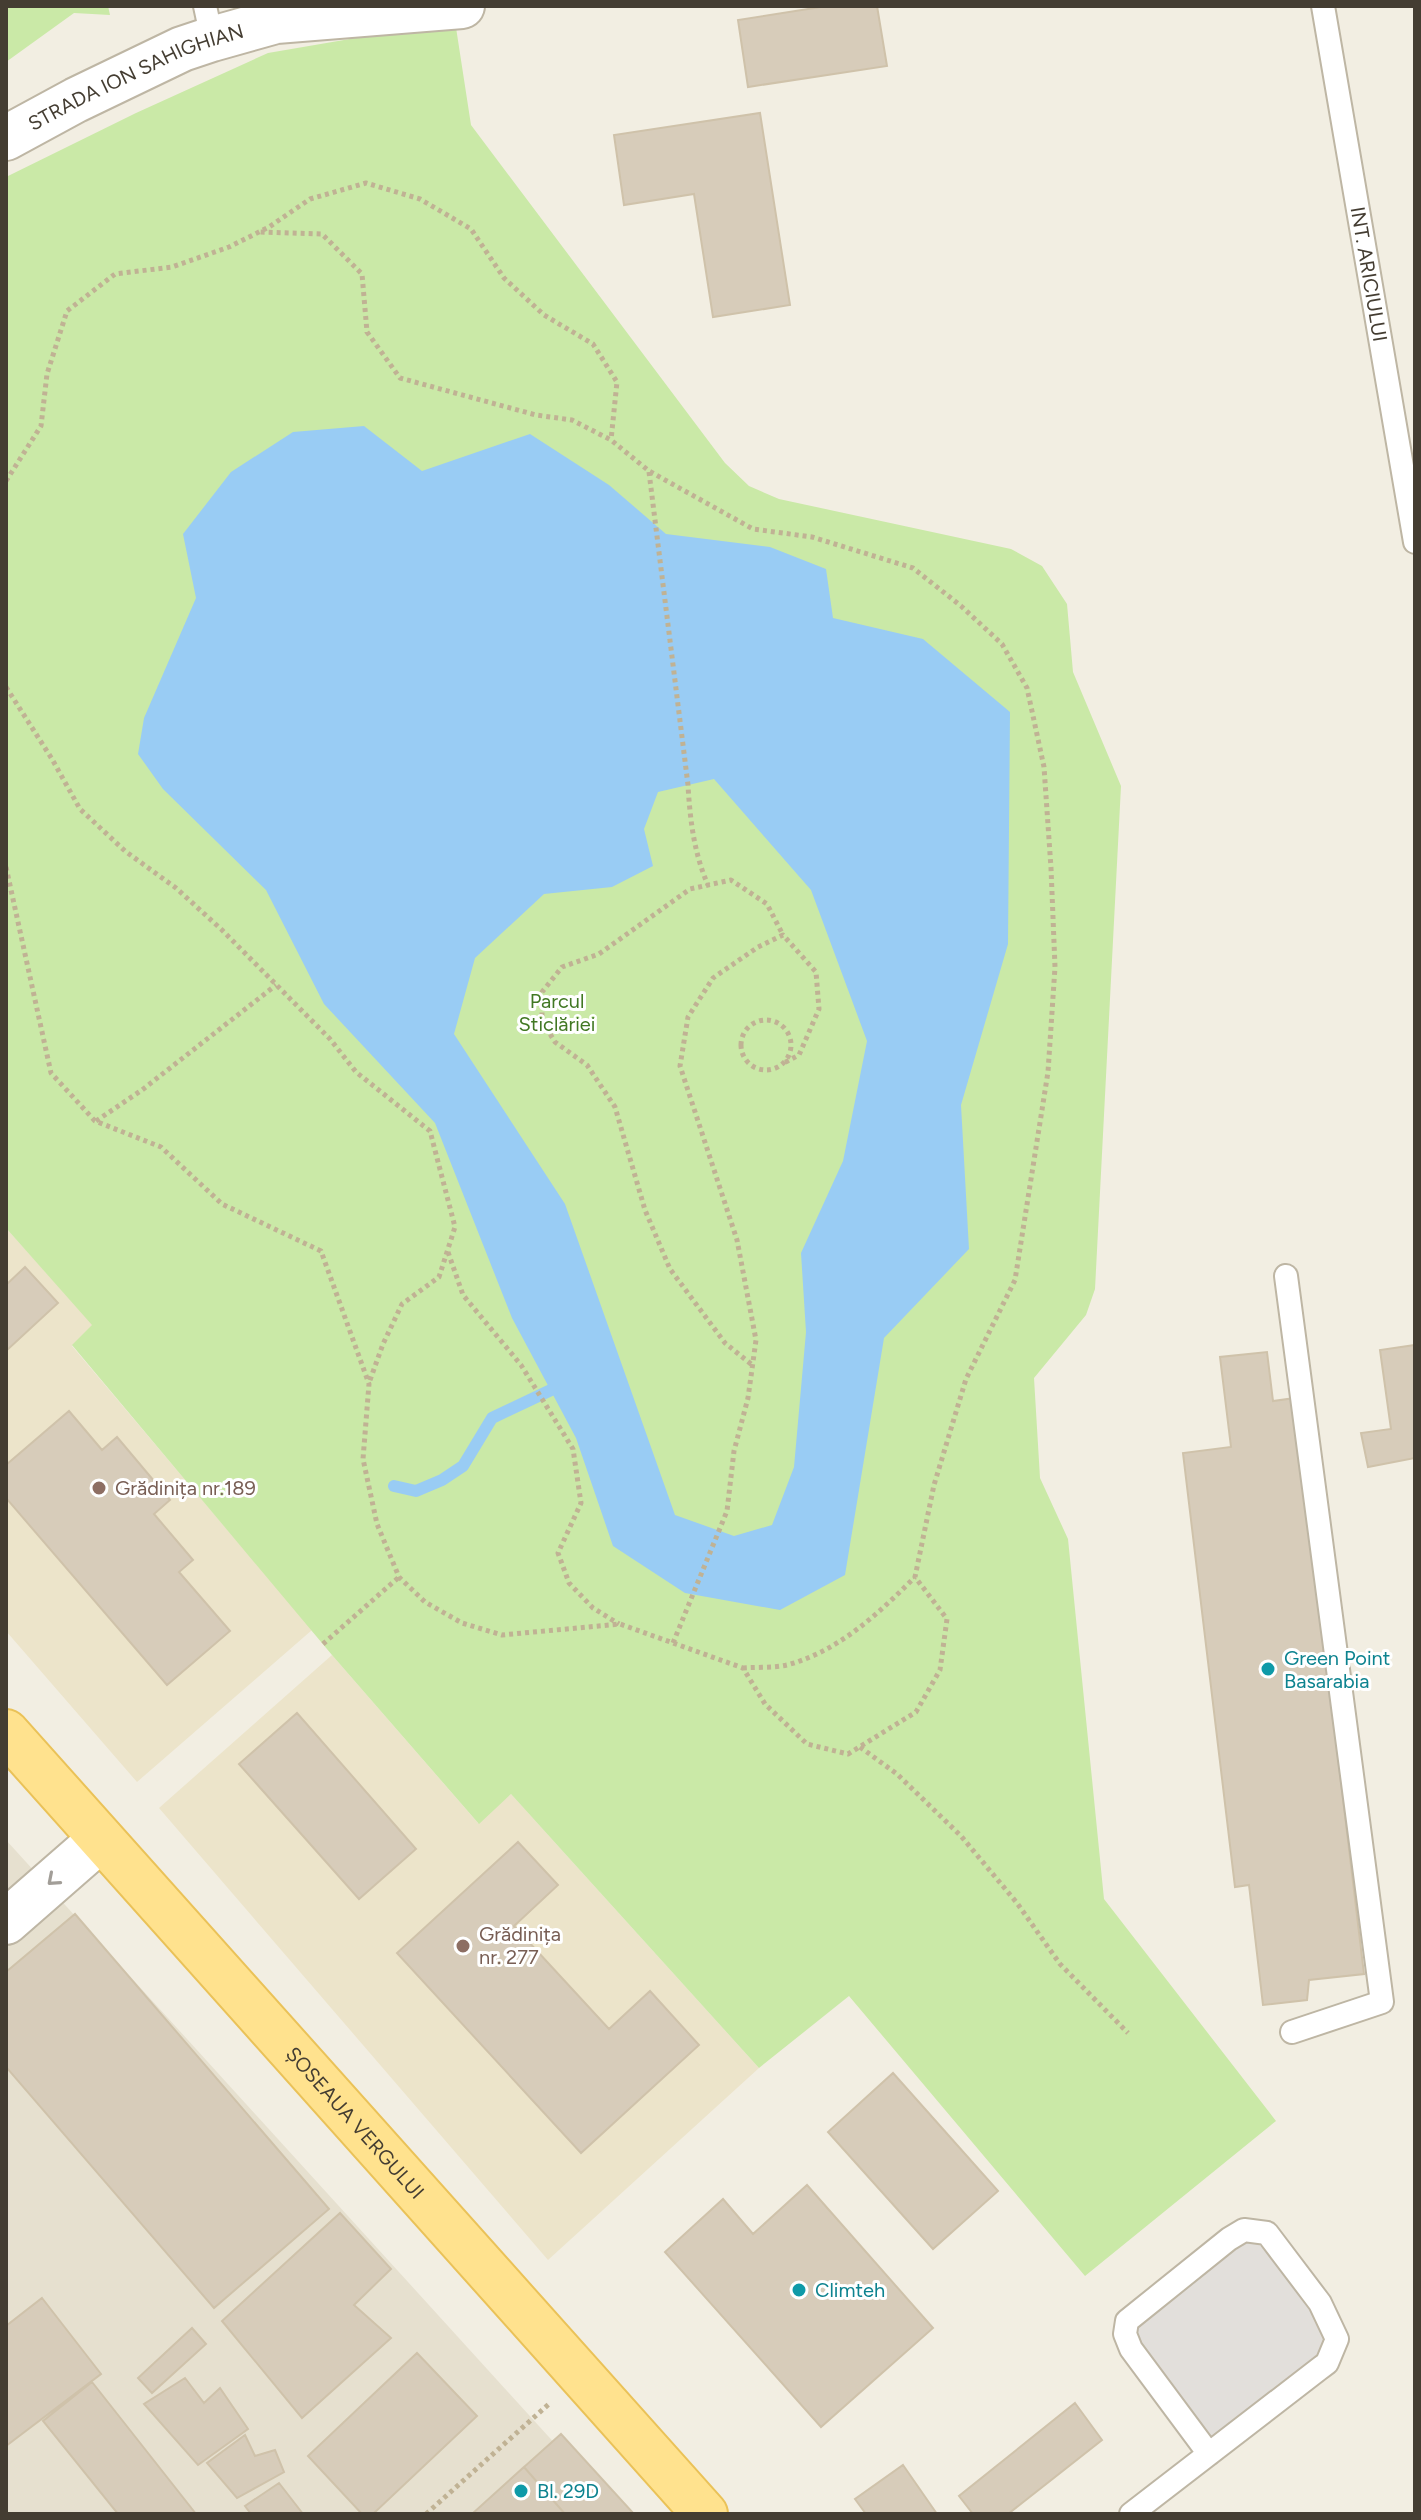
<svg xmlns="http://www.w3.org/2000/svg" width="1421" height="2520" viewBox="0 0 1421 2520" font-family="Figtree,sans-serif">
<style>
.residential{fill:#e6e0cf}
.education{fill:#ece4ca}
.green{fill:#cae9a7}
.parking{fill:#e2dfdb}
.water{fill:#99ccf4;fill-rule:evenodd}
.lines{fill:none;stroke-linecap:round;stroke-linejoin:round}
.stream{stroke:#99ccf4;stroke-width:12}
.building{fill:#d7ccba;stroke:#cfc2aa;stroke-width:2}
.lane-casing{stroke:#beb6a4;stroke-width:26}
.street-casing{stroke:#beb6a4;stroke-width:48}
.primary-casing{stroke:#eac258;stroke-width:48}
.path{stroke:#c0b294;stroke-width:5;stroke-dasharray:4 4;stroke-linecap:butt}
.lane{stroke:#fff;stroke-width:22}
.street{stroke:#fff;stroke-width:44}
.primary{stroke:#ffe28e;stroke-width:44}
.oneway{stroke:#a29e98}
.education-dot{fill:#8d6e63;stroke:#fff;stroke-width:3}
.culture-dot{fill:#0f9aa8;stroke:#fff;stroke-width:3}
.labels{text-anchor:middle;stroke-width:6;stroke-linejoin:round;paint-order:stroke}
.street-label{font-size:20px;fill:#443d32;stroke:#fff}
.park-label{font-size:20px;fill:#417823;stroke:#fff}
.education-label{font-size:20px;fill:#785e54;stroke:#fff;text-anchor:start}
.culture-label{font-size:20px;fill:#0d838f;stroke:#fff;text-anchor:start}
</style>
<rect width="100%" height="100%" fill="#f2eee2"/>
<path class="residential" d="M 6,1840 L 619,2514 L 6,2514 Z"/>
<path class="education" d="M 6,1228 L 93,1325 L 72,1346 L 312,1630 L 137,1782 L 6,1631 Z
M 332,1655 L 478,1823 L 511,1794 L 759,2068 L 548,2260 L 159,1808 Z"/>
<path class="green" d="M 6,6 L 108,6 L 110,15 L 74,13 L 6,62 Z
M 455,21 L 471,125 L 725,463 L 749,486 L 779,499 L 1011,549 L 1042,566 L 1067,604 L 1073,672 L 1121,786 L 1095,1289 L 1086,1315 L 1034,1378 L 1040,1478 L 1068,1539 L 1104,1899 L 1276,2121 L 1085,2276 L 849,1996 L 759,2068 L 511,1794 L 479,1824 L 332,1655 L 72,1345 L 92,1325 L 6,1228 L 6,177 L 136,113 L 268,53 Z"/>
<path class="parking" d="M 1244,2230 L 1320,2303 L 1337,2339 L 1319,2369 L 1209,2454 L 1125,2334 Z"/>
<path class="water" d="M 364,426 L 422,471 L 530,434 L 609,485 L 666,534 L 770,547 L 826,569 L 833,618 L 923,639 L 1010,712 L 1008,944 L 961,1105 L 969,1249 L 884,1338 L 845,1575 L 780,1610 L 685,1593 L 613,1546 L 576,1438 L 512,1318 L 435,1123 L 324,1004 L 266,890 L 163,789 L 138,754 L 144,718 L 196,598 L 183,534 L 231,472 L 293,432 ZM 714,779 L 811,890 L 867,1041 L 843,1161 L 801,1253 L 806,1332 L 794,1467 L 772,1525 L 734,1536 L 675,1515 L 565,1204 L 454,1034 L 475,958 L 544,894 L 612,887 L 653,866 L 644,829 L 658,792 Z"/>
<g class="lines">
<path class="stream" d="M 394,1486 L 416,1491 L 442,1480 L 463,1466 L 492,1418 L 551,1390"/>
</g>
<path class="building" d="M 827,6 L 877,6 L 887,66 L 748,87 L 738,20 Z
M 760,113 L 790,305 L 713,317 L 694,194 L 624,205 L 614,135 Z
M 25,1267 L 58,1303 L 6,1351 L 6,1285 Z
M 1415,1345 L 1415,1458 L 1368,1467 L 1361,1433 L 1391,1429 L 1380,1350 Z
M 1267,1352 L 1273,1401 L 1295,1398 L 1364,1974 L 1309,1980 L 1307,2000 L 1263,2005 L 1249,1885 L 1235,1887 L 1183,1453 L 1231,1447 L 1220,1357 Z
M 69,1411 L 102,1450 L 117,1437 L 170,1500 L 154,1514 L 193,1560 L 179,1572 L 230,1631 L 167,1685 L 6,1498 L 6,1465 Z
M 297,1713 L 416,1849 L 359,1899 L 239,1764 Z
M 518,1842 L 558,1885 L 514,1926 L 609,2029 L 650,1991 L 699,2045 L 581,2153 L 397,1953 Z
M 75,1914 L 329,2209 L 214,2308 L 6,2067 L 6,1972 Z
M 893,2073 L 998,2191 L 933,2249 L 828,2132 Z
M 807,2185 L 933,2328 L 821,2427 L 665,2252 L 723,2199 L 753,2234 Z
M 340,2213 L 391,2269 L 354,2305 L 391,2338 L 302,2418 L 222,2321 Z
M 42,2298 L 101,2374 L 6,2446 L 6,2326 Z
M 192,2328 L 206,2344 L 152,2393 L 138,2378 Z
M 417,2353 L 477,2416 L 373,2514 L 362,2514 L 308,2456 Z
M 185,2378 L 204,2403 L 220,2388 L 248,2429 L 198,2465 L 144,2404 Z
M 92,2382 L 196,2514 L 118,2514 L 43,2421 Z
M 1075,2403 L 1102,2440 L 1008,2514 L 973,2514 L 959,2496 Z
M 561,2434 L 634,2514 L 565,2514 L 524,2467 Z
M 245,2435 L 255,2456 L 275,2450 L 284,2472 L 237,2498 L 207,2463 Z
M 903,2465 L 937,2514 L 866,2514 L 855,2499 Z
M 524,2467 L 565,2514 L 472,2514 Z
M 279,2483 L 303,2514 L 251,2514 L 245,2506 Z"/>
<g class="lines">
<defs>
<g id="lane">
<path d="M 205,6 L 212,39"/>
<path id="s1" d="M 1323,6 L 1415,542"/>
<path d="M 1286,1276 L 1382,2002 L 1292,2032"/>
<path d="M 1131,2514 L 1319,2369 L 1327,2363 L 1337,2339 L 1320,2303 L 1267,2233 L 1244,2230 L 1229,2239 L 1127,2321 L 1125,2334 L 1131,2349 L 1209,2454"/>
</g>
<g id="street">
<path id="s2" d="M 6,138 L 76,100 L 182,49 L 212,39 L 276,21 L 462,6"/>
<path d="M 6,1922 L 101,1839"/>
</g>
<g id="primary">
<path id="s3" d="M 6,1732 L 705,2514"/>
</g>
</defs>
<use href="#lane" class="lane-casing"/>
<use href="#street" class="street-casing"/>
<use href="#primary" class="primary-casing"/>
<path class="path" d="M 649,472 L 688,785 C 690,820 694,853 708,885
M 6,481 L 41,426 L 47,374 L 67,311 L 115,274 L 172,267 L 229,247 L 269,227 L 310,199 L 366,183 L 420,199 L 471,229 L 504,278 L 544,315 L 593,344 L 617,382 L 611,440
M 6,687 L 52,759 L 80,809 L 125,851 L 176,888 L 222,930 L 330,1039 L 356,1072 L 430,1131 L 455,1227 L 439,1277 L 402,1304 L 383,1344 L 369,1383
M 6,867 L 51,1073 L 95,1121 L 161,1147 L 222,1204 L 321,1251 L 369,1384 L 363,1459 L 377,1524 L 399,1577 L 425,1602 L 462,1623 L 502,1635 L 620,1624 L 743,1668 L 765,1704 L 807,1744 L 848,1754 L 916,1712 L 940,1670 L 947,1619 L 915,1577 L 934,1485 L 966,1379 L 1015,1280 L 1048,1072 L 1055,967 L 1051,868 L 1044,767 L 1027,688 L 1002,644 L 961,606 L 913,568 L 812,537 L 753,529 L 649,471 L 611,440 L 572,420 L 536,415 L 400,378 L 367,332 L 362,274 L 322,234 L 259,232
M741 1045a25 25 0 1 1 50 0a25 25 0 1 1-50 0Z
M 96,1121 L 142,1090 L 276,985
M 448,1252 L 463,1295 L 521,1365 L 573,1449 L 581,1503 L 558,1553 L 569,1583 L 593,1608 L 619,1624
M 751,1364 L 725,1343 L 670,1269 L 645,1210 L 615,1107 L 587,1065 L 555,1042 L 542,1021 L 542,992 L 562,967 L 599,954 L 690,889 L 731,880 L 767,904 L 783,935
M 673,1643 L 727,1511 L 734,1451 L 748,1398 L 756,1340 L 737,1240 L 680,1066 L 688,1017 L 713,978 L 758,947 L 783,935 L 816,972 L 819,1009 L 799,1055 L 782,1064
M 323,1644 L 399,1577
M 743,1668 C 757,1667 774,1668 787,1665 C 839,1651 878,1614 915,1577
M 860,1747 L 897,1774 L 961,1836 L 1017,1903 L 1060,1964 L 1128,2033
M 426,2514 L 550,2403"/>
<use href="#lane" class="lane"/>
<use href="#street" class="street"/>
<use href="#primary" class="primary"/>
</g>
<defs><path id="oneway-chevron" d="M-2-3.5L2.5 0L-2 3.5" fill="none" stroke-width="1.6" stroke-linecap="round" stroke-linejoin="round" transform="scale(2)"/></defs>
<use class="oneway" href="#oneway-chevron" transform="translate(53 1880) rotate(139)"/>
<g class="education-dot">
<circle cx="99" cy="1488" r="8"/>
<circle cx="463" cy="1946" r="8"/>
</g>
<g class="culture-dot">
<circle cx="1268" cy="1669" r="8"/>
<circle cx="799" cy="2290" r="8"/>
<circle cx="521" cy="2491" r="8"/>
</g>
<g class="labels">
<g class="street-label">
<text dy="7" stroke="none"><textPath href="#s2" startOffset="144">STRADA ION SAHIGHIAN</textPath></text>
<text dy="7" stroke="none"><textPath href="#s1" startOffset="272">INT. ARICIULUI</textPath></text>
<text dy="7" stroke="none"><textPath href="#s3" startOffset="524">ȘOSEAUA VERGULUI</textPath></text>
</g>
<g class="park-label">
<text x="557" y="1008">Parcul<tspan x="557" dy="23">Sticlăriei</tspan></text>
</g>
<g class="education-label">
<text x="115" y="1495">Grădinița nr.189</text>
<text x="479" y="1941">Grădinița<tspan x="479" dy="23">nr. 277</tspan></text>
</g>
<g class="culture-label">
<text x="1284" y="1665">Green Point<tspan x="1284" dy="23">Basarabia</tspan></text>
<text x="815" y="2297">Climteh</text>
<text x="537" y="2498">Bl. 29D</text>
</g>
</g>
<rect width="1421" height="2520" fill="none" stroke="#443d32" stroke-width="16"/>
</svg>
